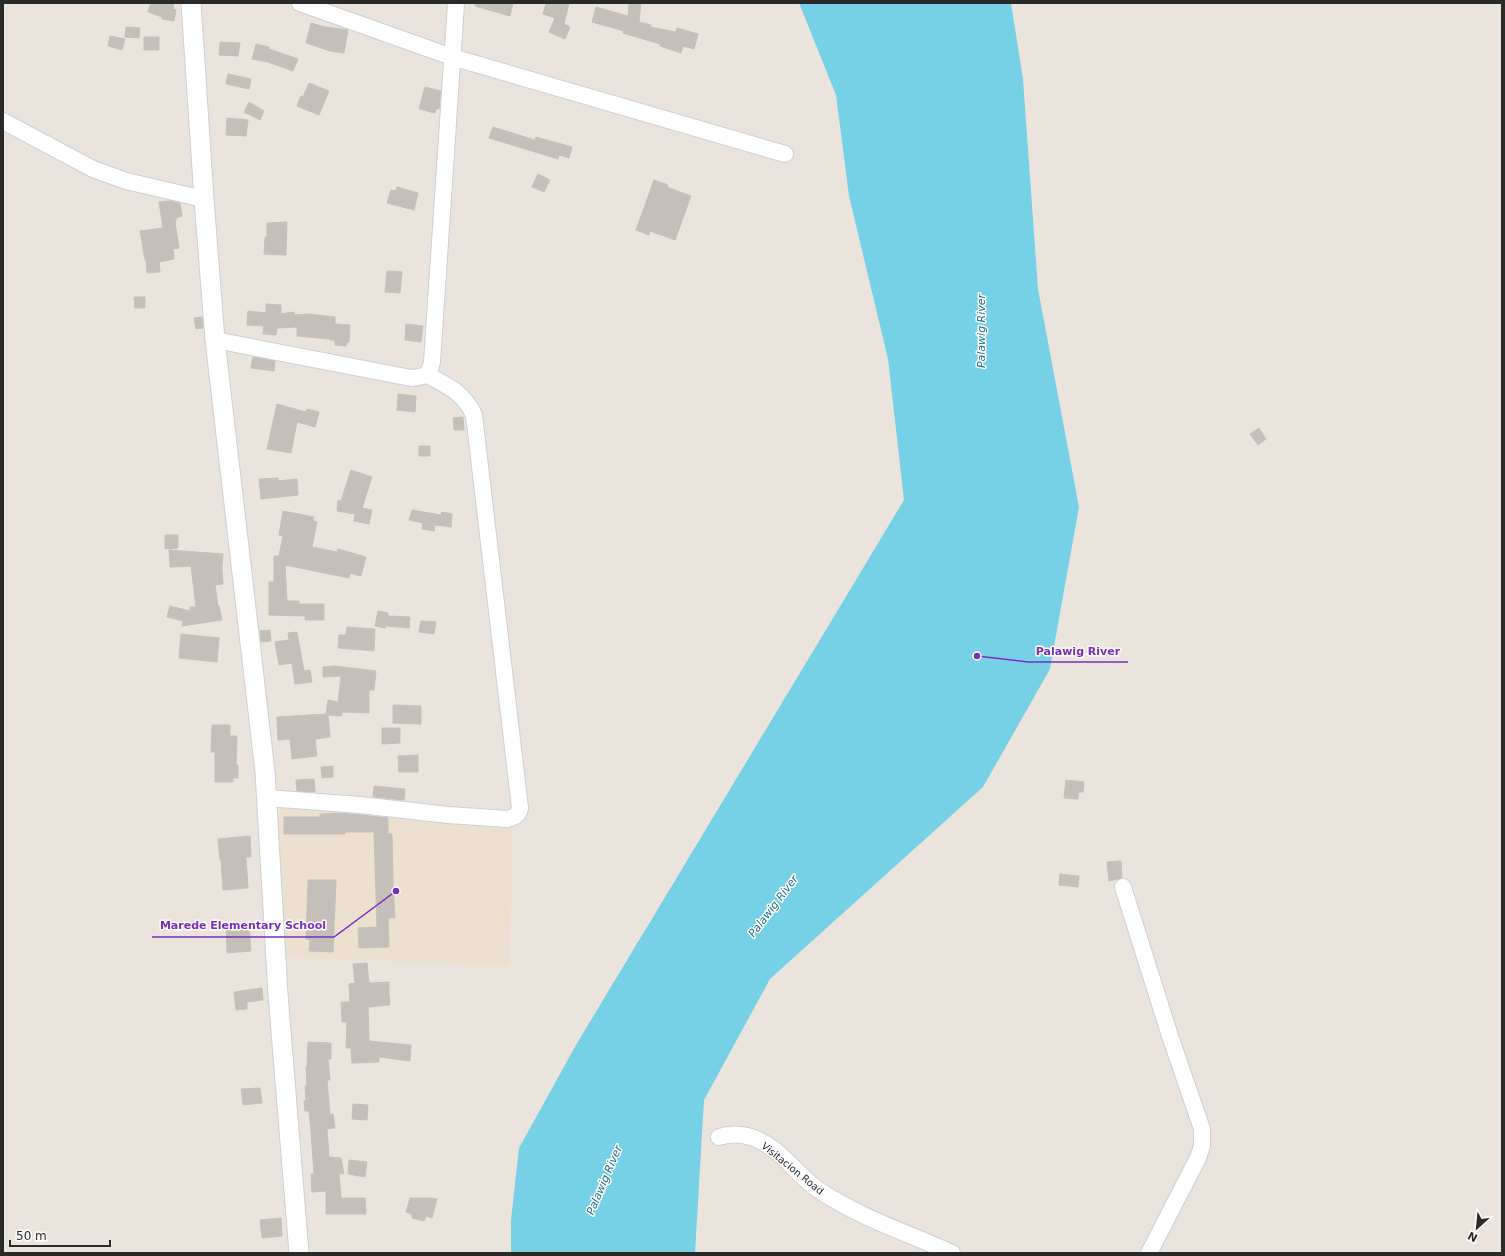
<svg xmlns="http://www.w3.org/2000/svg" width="1505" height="1256" viewBox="0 0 1505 1256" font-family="'DejaVu Sans',sans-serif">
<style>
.education{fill:#ece0ce}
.water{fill:#77d1e6}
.building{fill:#c4bfb9;stroke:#c7c0b7}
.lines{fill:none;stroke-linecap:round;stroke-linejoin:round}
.minor-casing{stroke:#ccd0db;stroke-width:18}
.tertiary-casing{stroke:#ccd0db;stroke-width:21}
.minor{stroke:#fff;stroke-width:16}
.tertiary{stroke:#fff;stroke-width:19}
.labels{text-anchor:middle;stroke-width:3;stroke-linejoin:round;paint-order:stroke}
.street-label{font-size:10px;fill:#2a2a2a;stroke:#fff}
.water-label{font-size:11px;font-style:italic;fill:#177092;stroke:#fff}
.leader{fill:none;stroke:#7b2cbf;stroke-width:1.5}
.callout-dot{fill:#7b2cbf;stroke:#fff;stroke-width:1.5}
.callout-label{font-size:11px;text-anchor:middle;font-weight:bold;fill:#7b2cbf;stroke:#fff;stroke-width:3;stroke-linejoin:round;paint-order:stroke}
</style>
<rect width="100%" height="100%" fill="#ebe4dd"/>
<path class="education" d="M 276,804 L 513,825 L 509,966 L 283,957 Z"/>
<path class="water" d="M 799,3 L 1011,3 L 1023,79 L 1038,289 L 1079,507 L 1050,669 L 983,787 L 770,979 L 704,1100 L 695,1253 L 511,1253 L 511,1220 L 519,1148 L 576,1045 L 904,500 L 888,359 L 849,196 L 836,95 Z"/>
<path class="building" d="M 151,3 L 174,3 L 173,9 L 176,10 L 174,21 L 162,19 L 162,17 L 148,12 Z
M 475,3 L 513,3 L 510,16 L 475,6 Z
M 546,3 L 569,3 L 564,24 L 570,27 L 565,39 L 549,32 L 555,18 L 543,14 Z
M 629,3 L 641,3 L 639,22 L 651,25 L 650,27 L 676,32 L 677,28 L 698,34 L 694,49 L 683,46 L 681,53 L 660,46 L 660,44 L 623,33 L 624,31 L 592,22 L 596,7 L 628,16 Z
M 311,23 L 325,27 L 348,30 L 344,53 L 330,51 L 306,43 Z
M 126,27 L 140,28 L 139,38 L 125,37 Z
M 110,36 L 125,39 L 122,50 L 108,46 Z
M 144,37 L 159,37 L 159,50 L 144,50 Z
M 220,42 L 240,43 L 238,56 L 219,55 Z
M 256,44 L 269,47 L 269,49 L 298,59 L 293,71 L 268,62 L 252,59 Z
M 228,74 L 251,79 L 249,89 L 226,84 Z
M 309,83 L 329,91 L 319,115 L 297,106 L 301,96 L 303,97 Z
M 425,87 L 441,91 L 439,109 L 436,109 L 435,113 L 419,109 Z
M 249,102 L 264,111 L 260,120 L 244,112 Z
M 227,118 L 248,120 L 246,136 L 226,135 Z
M 493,127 L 535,140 L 536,137 L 572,147 L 569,158 L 559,155 L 558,159 L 489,138 Z
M 538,174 L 550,180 L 544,192 L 532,187 Z
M 654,180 L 668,185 L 667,187 L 691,196 L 675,240 L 650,231 L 649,235 L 636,230 Z
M 397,187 L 418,193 L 414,210 L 387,203 L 391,190 L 396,191 Z
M 169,201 L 180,203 L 182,216 L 176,218 L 176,221 L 175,222 L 179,248 L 173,249 L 174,259 L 159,262 L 160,272 L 147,273 L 146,260 L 145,260 L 140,231 L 163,228 L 159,202 Z
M 287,222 L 286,255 L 264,254 L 265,237 L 267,237 L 267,223 Z
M 387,271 L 402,272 L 400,293 L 385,292 Z
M 134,297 L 145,297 L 145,308 L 135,308 Z
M 266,304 L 281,305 L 281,314 L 294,312 L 294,315 L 309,314 L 335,317 L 335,324 L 350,325 L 349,342 L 347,342 L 346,346 L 335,345 L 335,340 L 330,340 L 330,339 L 297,336 L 297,327 L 277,328 L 276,335 L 263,334 L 264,326 L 247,325 L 248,311 L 266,313 Z
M 202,317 L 203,328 L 196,329 L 194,318 Z
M 406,324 L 423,326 L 421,342 L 405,340 Z
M 253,357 L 275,361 L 274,371 L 251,368 Z
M 398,394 L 416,396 L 415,412 L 397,410 Z
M 277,404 L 306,412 L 307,409 L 319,412 L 315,427 L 297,422 L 291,453 L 267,449 Z
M 463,417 L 464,430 L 454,430 L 453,418 Z
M 1259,428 L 1266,439 L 1258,445 L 1250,434 Z
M 419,446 L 430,446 L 430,456 L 419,456 Z
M 351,470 L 372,477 L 362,508 L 372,510 L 369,524 L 354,521 L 355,514 L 337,511 L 338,500 L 341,501 Z
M 278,478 L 278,481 L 297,479 L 298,495 L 261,499 L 259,479 Z
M 412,510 L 441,515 L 442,512 L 452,514 L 451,527 L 435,525 L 434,531 L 422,529 L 423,523 L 409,520 Z
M 283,511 L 314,517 L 313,521 L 317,522 L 312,547 L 337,552 L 338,549 L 366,557 L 361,576 L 350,573 L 349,578 L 285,565 L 287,601 L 299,601 L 299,604 L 324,604 L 324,620 L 305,620 L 305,616 L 269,615 L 269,582 L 274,582 L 274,556 L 279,556 L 283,536 L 279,535 Z
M 165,535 L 178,535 L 178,548 L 165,549 Z
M 169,550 L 223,554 L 222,568 L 223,584 L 215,585 L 218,606 L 219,606 L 222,620 L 182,626 L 183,621 L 167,617 L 170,606 L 190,611 L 190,607 L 196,607 L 191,566 L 170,567 Z
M 378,611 L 388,613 L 388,616 L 410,617 L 409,628 L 386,626 L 385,628 L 375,626 Z
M 421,621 L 436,622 L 434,634 L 419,632 Z
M 347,627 L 375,629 L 374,651 L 338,648 L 339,635 L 346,635 Z
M 270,630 L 271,641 L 261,642 L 260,631 Z
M 297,632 L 304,671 L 310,670 L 312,682 L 295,684 L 292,663 L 279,665 L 275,642 L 289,640 L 288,633 Z
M 181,634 L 219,638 L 217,662 L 179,658 Z
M 335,666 L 376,671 L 374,690 L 369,690 L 369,713 L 342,712 L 342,716 L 328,715 L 330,737 L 315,739 L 317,756 L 292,759 L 290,739 L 278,740 L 277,717 L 326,714 L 328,700 L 338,702 L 341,676 L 323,677 L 323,667 Z
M 393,705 L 421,706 L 421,724 L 393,723 Z
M 212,725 L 230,725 L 230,736 L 237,736 L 236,765 L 238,765 L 238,778 L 233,778 L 233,782 L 215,782 L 215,752 L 211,752 Z
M 382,728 L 400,728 L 400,743 L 382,744 Z
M 418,755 L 418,772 L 399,772 L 398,756 Z
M 333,766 L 333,777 L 322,778 L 321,767 Z
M 314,779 L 315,792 L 297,791 L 296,780 Z
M 1066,780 L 1084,782 L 1083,792 L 1079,792 L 1078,799 L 1064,798 Z
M 374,786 L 405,789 L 404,800 L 373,797 Z
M 341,813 L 388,818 L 388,834 L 392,834 L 393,884 L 395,918 L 388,918 L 389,947 L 359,948 L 358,928 L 377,927 L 374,832 L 345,832 L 345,834 L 284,834 L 284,817 L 320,817 L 320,814 Z
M 250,836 L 251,857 L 246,857 L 248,888 L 223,890 L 221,860 L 220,860 L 218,839 Z
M 1121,861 L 1122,878 L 1109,881 L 1107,862 Z
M 1060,874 L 1079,876 L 1078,887 L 1059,885 Z
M 308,880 L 336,880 L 333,952 L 309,951 L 310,940 L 306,939 Z
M 249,925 L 251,951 L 227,953 L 226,926 Z
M 367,963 L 369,983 L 389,982 L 389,994 L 390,1005 L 368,1007 L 369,1041 L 411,1045 L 410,1061 L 379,1057 L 379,1062 L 352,1063 L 351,1048 L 346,1048 L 347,1022 L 342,1022 L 341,1002 L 350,1002 L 349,984 L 355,983 L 353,964 Z
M 262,988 L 263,1000 L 247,1002 L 247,1009 L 236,1010 L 234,992 Z
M 308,1042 L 331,1043 L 331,1059 L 328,1059 L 330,1080 L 327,1080 L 330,1115 L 333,1114 L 335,1128 L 327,1129 L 329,1157 L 341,1158 L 344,1174 L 339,1173 L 341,1198 L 365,1198 L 366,1214 L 326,1214 L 326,1191 L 312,1192 L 311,1174 L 314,1174 L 311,1132 L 309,1111 L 305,1111 L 304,1101 L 306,1101 L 305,1086 L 307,1086 L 306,1067 L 307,1067 Z
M 260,1088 L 262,1103 L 243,1105 L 241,1089 Z
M 353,1104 L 368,1105 L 367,1120 L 352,1119 Z
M 349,1160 L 367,1162 L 365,1177 L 348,1174 Z
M 410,1198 L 431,1198 L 437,1199 L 432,1218 L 426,1216 L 424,1221 L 412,1218 L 412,1214 L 406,1212 Z
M 281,1218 L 282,1236 L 262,1238 L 260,1220 Z"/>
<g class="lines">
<defs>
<path id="minor" d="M 300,3 L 452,57 L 785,154
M 3,121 L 93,169 L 126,181 L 204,199
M 215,340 L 411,378 C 424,377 429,376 432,362 L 456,3
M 267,798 L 360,805 L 448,815 L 508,819 C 514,817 519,815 520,808 L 474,415 C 463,392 448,386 427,375
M 1123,887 L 1170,1036 L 1202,1129 L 1202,1146 L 1198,1158 L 1149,1253
M 719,1137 C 731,1133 743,1134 754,1138 C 781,1148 797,1176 820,1191 C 861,1218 908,1233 952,1253"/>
<path id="tertiary" d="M 191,3 L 204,199 L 215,340 L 265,772 L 278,994 L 299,1253"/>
</defs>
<use href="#minor" class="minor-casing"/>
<use href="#tertiary" class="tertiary-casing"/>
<use href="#minor" class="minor"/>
<use href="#tertiary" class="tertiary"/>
</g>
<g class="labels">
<g class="street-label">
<text transform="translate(793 1168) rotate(39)" y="4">Visitacion Road</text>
</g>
<g class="water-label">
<text transform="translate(981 331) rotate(-90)" y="4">Palawig River</text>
<text transform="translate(773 906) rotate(-53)" y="4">Palawig River</text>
<text transform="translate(604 1180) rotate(-67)" y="4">Palawig River</text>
</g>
</g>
<path class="leader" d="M977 656L1028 662H1128M396 891L334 937H152"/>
<g class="callout-dot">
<circle cx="977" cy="656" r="4"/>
<circle cx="396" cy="891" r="4"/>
</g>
<g class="callout-label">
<text x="1078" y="655">Palawig River</text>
<text x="243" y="929">Marede Elementary School</text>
</g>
<rect width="1505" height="1256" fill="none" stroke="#2a2a2a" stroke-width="8"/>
<g transform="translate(1477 1228) rotate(207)" stroke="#ffffff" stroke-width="3" paint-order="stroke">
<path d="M0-3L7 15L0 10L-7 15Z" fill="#2a2a2a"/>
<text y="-6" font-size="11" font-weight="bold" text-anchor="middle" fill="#2a2a2a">N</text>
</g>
<path d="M10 1240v6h100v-6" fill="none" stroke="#2a2a2a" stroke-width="2"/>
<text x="16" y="1240" font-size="12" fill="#2a2a2a" stroke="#ffffff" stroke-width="3" paint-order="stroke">50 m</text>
</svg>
